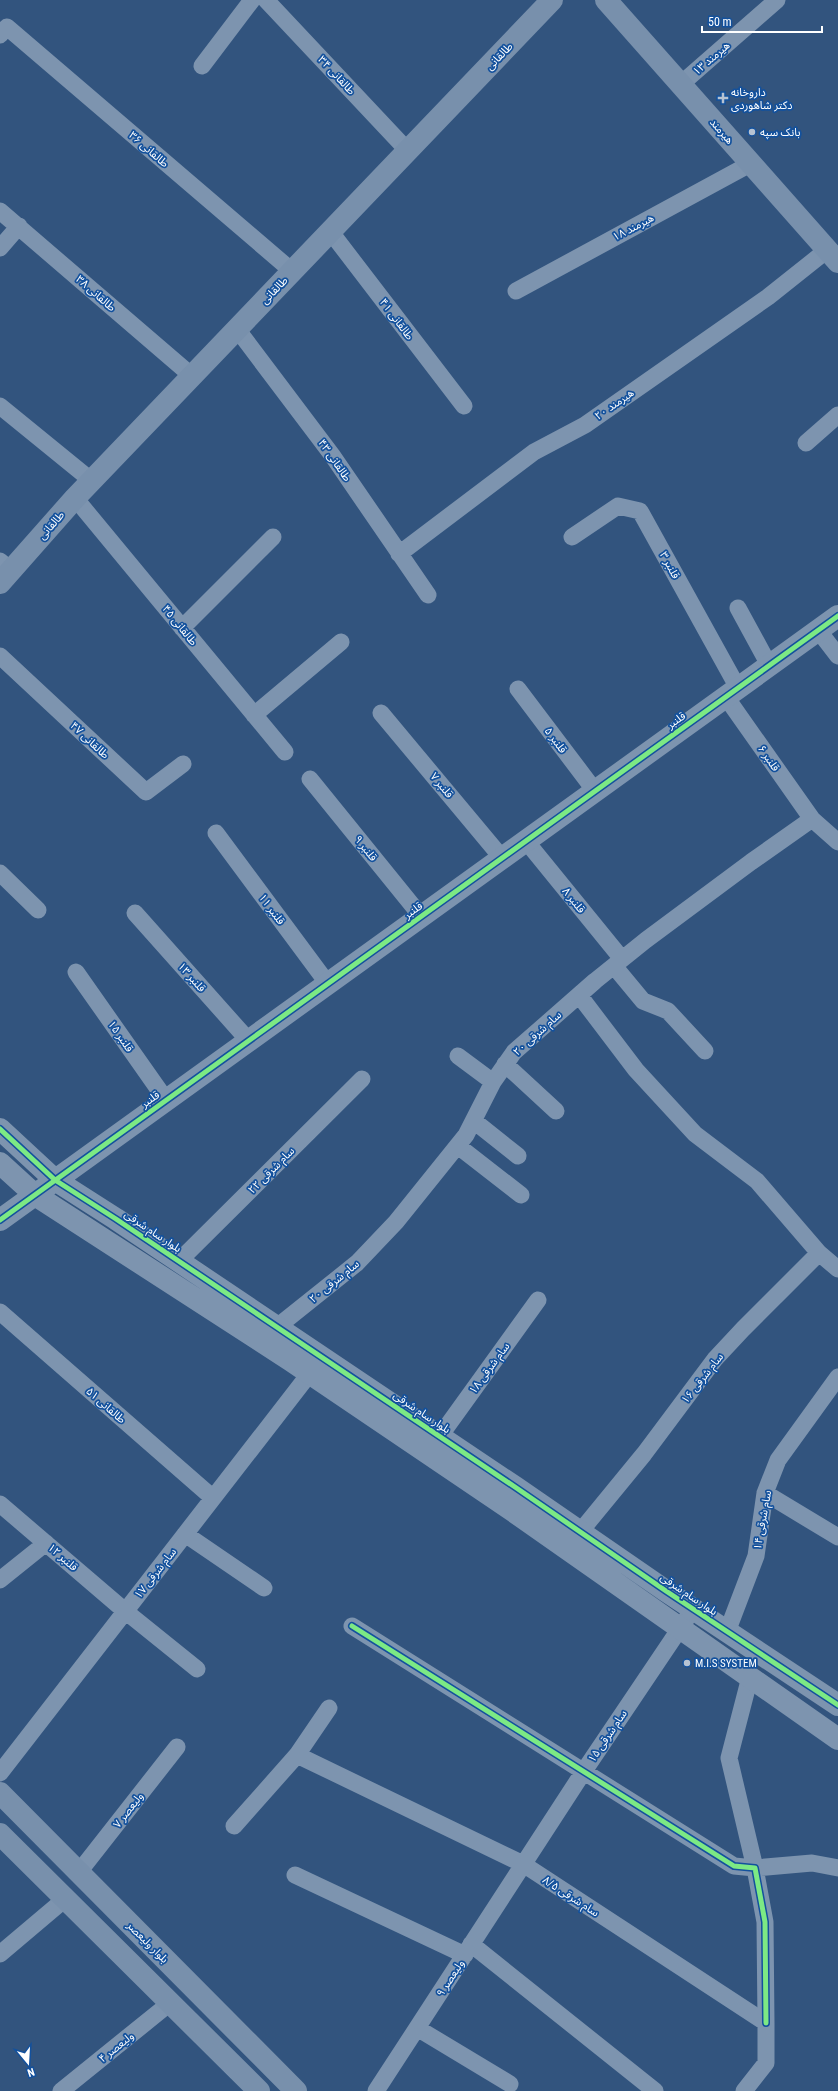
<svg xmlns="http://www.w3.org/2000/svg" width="838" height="2091" viewBox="0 0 838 2091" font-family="'Roboto Condensed','Noto Sans Arabic',sans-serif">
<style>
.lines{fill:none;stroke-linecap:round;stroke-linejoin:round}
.minor{stroke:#7d94af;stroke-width:17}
.tertiary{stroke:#7d94af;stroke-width:22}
.secondary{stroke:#7890ac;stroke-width:22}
.cycleway-casing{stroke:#13519d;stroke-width:8}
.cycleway{stroke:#7ce984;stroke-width:5}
.poi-dot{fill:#b7c3d2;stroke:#13519d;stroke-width:1.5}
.labels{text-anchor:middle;stroke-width:3.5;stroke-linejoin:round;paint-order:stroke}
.street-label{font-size:11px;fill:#fff;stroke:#13519d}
.poi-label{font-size:11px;fill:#fff;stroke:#13519d;text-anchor:start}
</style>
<rect width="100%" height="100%" fill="#32547e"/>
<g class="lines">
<path class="minor" d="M 266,0 L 408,151
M 0,35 L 7,27 L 292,271
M 202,66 L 252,0
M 681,84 L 777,0
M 0,211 L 192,376
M 330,231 L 464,406
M 0,248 L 19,226
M 516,291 L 750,164
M 237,329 L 332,455 L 428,595
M 0,406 L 92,481
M 806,443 L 838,415
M 75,498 L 285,752
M 572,537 L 618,506 L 640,511 L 738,688
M 399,554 L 534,452 L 585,425 L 768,297 L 827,250
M 0,561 L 11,570
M 738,608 L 769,665
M 182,628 L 273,537
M 818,630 L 838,656
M 0,656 L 146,792 L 183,764
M 518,689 L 595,791
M 726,697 L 812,819 L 838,842
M 381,713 L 502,858
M 254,715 L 341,642
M 310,779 L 421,916
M 216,833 L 328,984
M 526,841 L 622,959
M 0,873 L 38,910
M 135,913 L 249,1041
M 614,966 L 643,1001 L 668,1011 L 705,1051
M 76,972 L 166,1100
M 579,995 L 636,1070 L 695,1134 L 757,1181 L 819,1253
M 458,1056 L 493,1082
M 505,1064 L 556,1111
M 474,1121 L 518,1156
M 458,1146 L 521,1195
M 179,1261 L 362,1079
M 0,1312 L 213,1498
M 277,1327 L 357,1263 L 396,1222 L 466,1135 L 493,1082 L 514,1052 L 595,981 L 646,940 L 751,862 L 812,819
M 440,1436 L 538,1300
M 765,1493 L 838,1537
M 0,1504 L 125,1611 L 197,1669
M 580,1532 L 644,1454 L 715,1359 L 743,1329 L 819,1253 L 838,1269
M 185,1534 L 264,1588
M 0,1580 L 46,1543
M 352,1626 L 734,1866 L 755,1868 L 765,1922 L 766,2023
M 727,1632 L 756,1556 L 765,1493 L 778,1460 L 838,1377
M 750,1677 L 729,1758 L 755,1868 L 812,1863 L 838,1868
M 297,1755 L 523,1864 L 766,2023 L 766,2063 L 744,2091
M 0,1773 L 310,1373
M 234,1826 L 297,1755 L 329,1708
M 79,1872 L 177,1747
M 295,1875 L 465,1955
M 471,1944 L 655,2091
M 0,1954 L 65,1899
M 417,2028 L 510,2084
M 61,2091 L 170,2003
M 376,2091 L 584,1771 L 693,1609"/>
<path class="tertiary" d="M 0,1129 L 55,1180 L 116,1219 L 515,1487 L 666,1591 L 838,1705
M 0,1163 L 35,1195 L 290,1360 L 513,1511 L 838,1739
M 0,1220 L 838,616"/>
<path class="secondary" d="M 606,0 L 838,262
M 0,583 L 75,498 L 552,0
M 0,1793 L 296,2091
M 0,1834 L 259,2091"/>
<defs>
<path id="cycleway" d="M 0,1129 L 55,1180 L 116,1219 L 515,1487 L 666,1591 L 838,1705
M 0,1220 L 838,616
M 352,1626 L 734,1866 L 755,1868 L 765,1922 L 766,2023"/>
</defs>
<use href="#cycleway" class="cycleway-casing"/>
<use href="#cycleway" class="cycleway"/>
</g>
<g class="poi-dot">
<path d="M721 92h4v4h4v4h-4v4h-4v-4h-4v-4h4z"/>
<circle cx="752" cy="132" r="4"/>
<circle cx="687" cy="1663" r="4"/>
</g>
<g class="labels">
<g class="street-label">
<text transform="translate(499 56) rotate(-46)" y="4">طالقانی</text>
<text transform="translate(711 58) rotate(-41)" y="4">هیرمند ۱۳</text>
<text transform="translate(337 75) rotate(47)" y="4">طالقانی ۳۴</text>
<text transform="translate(722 131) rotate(49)" y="4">هیرمند</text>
<text transform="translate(149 149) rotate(41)" y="4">طالقانی ۳۶</text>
<text transform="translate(633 227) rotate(-28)" y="4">هیرمند ۱۸</text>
<text transform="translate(274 290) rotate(-46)" y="4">طالقانی</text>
<text transform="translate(96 293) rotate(41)" y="4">طالقانی ۳۸</text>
<text transform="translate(397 319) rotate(53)" y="4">طالقانی ۴۱</text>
<text transform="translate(614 404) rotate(-35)" y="4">هیرمند ۲۰</text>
<text transform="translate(335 460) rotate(55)" y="4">طالقانی ۴۳</text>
<text transform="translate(51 525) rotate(-49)" y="4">طالقانی</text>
<text transform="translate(670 565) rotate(61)" y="4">قلنبر ۳</text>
<text transform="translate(180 625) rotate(51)" y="4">طالقانی ۴۵</text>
<text transform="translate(676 720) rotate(-36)" y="4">قلنبر</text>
<text transform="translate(90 740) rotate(43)" y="4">طالقانی ۴۷</text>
<text transform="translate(556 740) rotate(53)" y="4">قلنبر ۵</text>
<text transform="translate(769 758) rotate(55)" y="4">قلنبر ۶</text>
<text transform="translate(442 785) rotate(50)" y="4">قلنبر ۷</text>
<text transform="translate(366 848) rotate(51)" y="4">قلنبر ۹</text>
<text transform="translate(574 900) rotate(51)" y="4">قلنبر ۸</text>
<text transform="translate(272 909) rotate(53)" y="4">قلنبر ۱۱</text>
<text transform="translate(413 910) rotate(-36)" y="4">قلنبر</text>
<text transform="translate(192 977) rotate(48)" y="4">قلنبر ۱۳</text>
<text transform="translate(537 1033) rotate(-42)" y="4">سام شرقی ۲۰</text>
<text transform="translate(121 1036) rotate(55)" y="4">قلنبر ۱۵</text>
<text transform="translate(150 1099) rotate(-36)" y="4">قلنبر</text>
<text transform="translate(271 1170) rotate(-45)" y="4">سام شرقی ۲۲</text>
<text transform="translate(153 1231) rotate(34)" y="4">بلوار سام شرقی</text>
<text transform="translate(334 1281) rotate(-39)" y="4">سام شرقی ۲۰</text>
<text transform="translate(489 1368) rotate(-54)" y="4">سام شرقی ۱۸</text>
<text transform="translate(702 1378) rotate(-52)" y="4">سام شرقی ۱۶</text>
<text transform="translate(106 1405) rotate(41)" y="4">طالقانی ۵۱</text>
<text transform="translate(422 1412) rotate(34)" y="4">بلوار سام شرقی</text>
<text transform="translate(762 1520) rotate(-80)" y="4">سام شرقی ۱۴</text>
<text transform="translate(63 1557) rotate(41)" y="4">قلنبر ۱۲</text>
<text transform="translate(155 1573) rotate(-52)" y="4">سام شرقی ۱۷</text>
<text transform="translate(689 1594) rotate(34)" y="4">بلوار سام شرقی</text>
<text transform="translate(607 1736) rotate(-56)" y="4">سام شرقی ۱۵</text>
<text transform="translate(128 1810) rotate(-52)" y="4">ولیعصر ۷</text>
<text transform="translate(571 1896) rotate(33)" y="4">سام شرقی ۸/۵</text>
<text transform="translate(148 1942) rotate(45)" y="4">بلوار ولیعصر</text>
<text transform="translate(450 1978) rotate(-57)" y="4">ولیعصر ۹</text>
<text transform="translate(116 2047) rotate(-39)" y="4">ولیعصر ۴</text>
</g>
<g class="poi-label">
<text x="731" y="96">داروخانه<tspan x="731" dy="13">دکتر شاهوردی</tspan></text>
<text x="760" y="136">بانک سپه</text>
<text x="695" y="1667">M.I.S SYSTEM</text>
</g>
</g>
<g transform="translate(28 2063) rotate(162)" stroke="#13519d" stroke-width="3" paint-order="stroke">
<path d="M0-3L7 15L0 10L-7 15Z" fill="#ffffff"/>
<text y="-6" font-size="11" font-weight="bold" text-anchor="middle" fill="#ffffff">N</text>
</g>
<path d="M702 26v6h120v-6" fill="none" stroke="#ffffff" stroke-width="2"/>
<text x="708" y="26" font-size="12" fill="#ffffff" stroke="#13519d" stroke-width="3" paint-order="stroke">50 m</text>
</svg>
